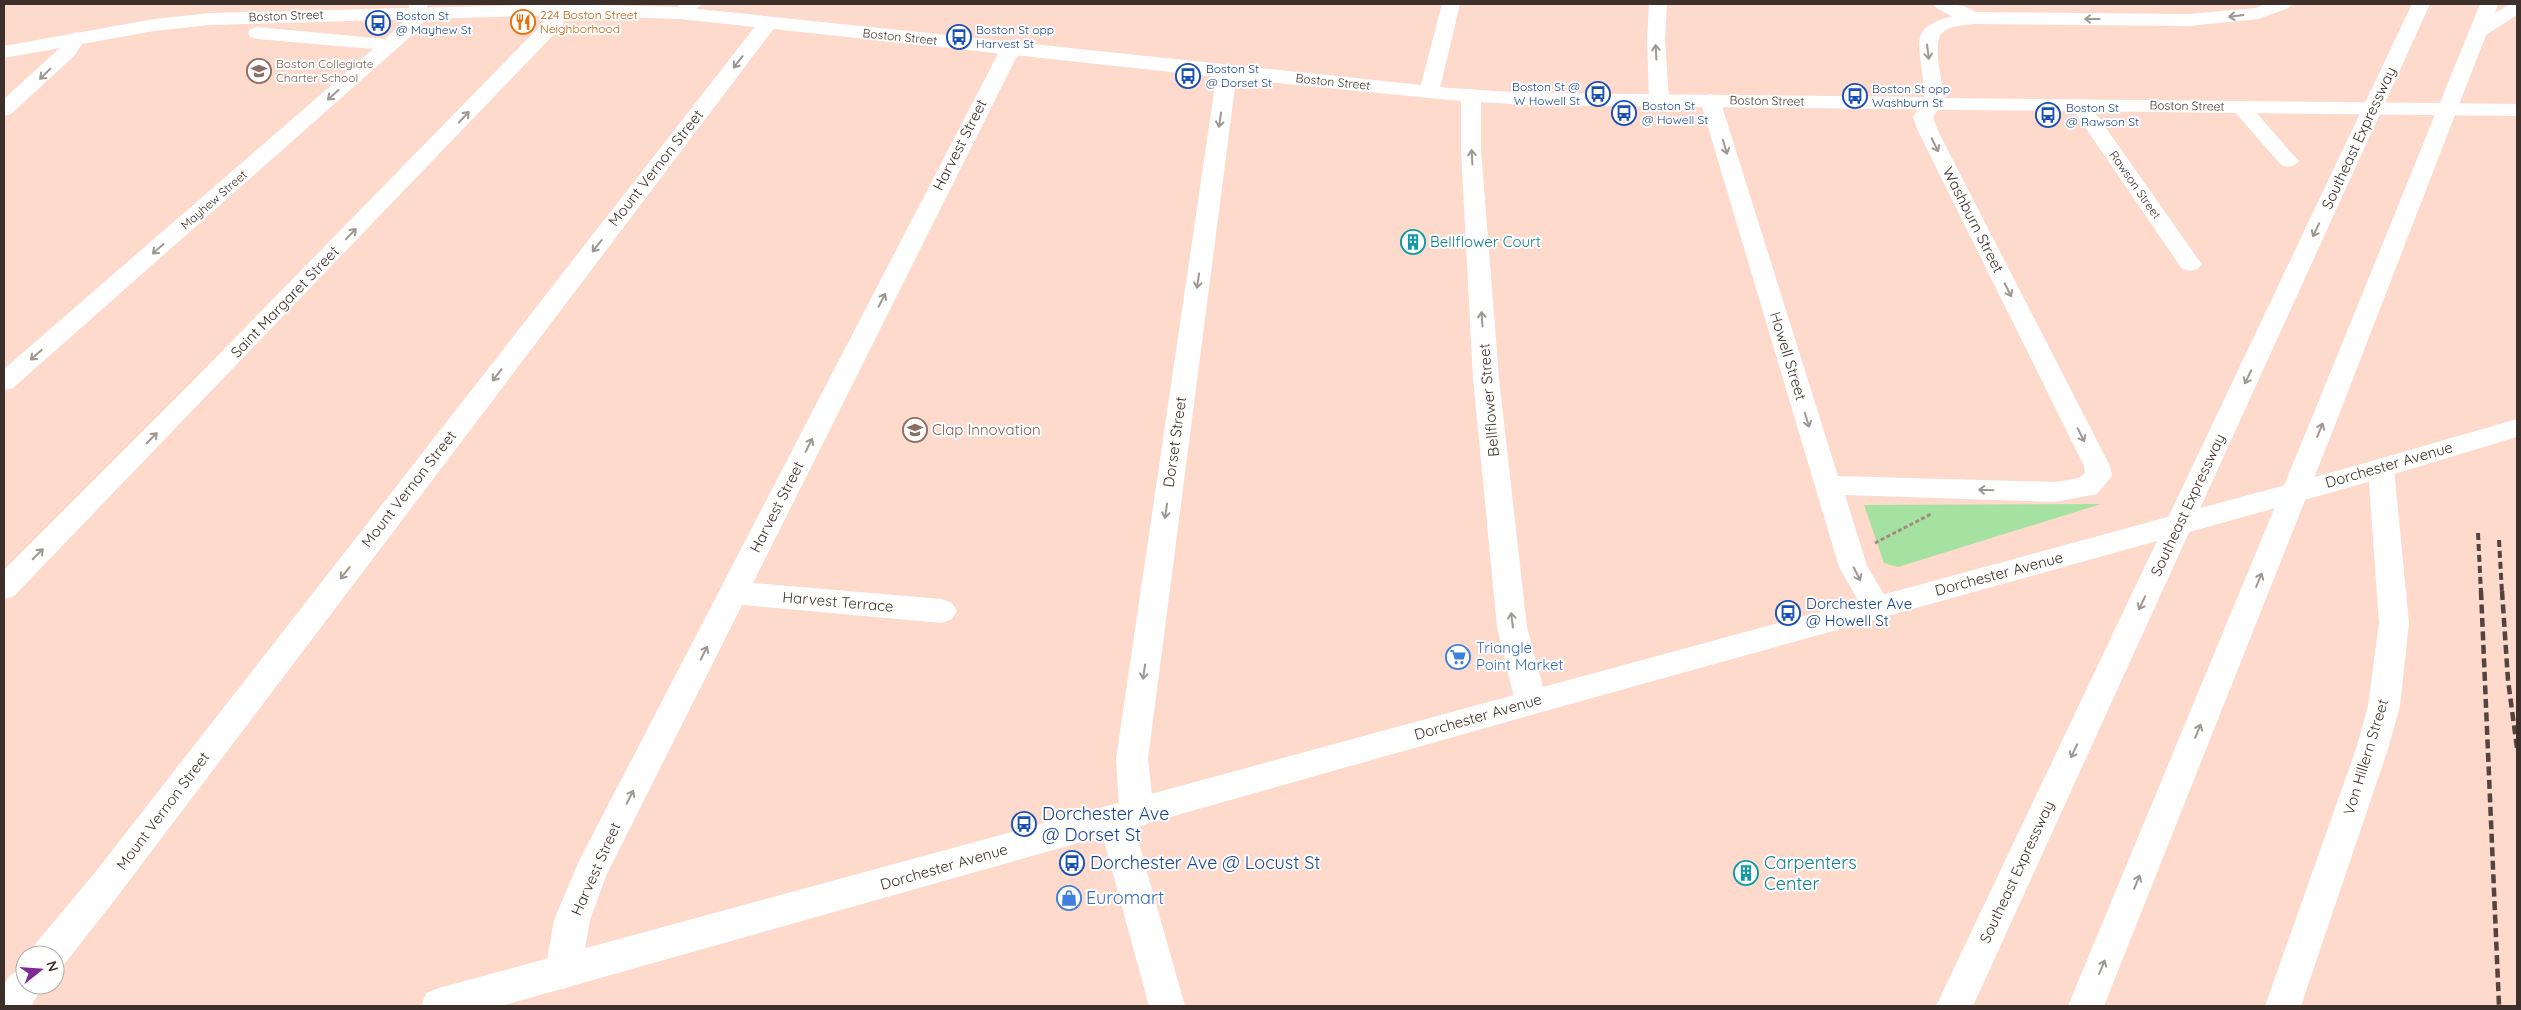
<svg xmlns="http://www.w3.org/2000/svg" width="2521" height="1010" viewBox="0 0 2521 1010" font-family="Quicksand,sans-serif">
<style>
.green{fill:#a5e2a2}
.lines{fill:none;stroke-linecap:round;stroke-linejoin:round}
.path{stroke:#a38a80;stroke-width:3;stroke-dasharray:4 2.5;stroke-linecap:butt}
.minor{fill:#fff;fill-rule:evenodd}
.major{fill:#fff;fill-rule:evenodd}
.highway{fill:#fff;fill-rule:evenodd}
.rail-far1{stroke:#54443d;stroke-width:4;stroke-dasharray:7 4;stroke-linecap:butt}
.rail{stroke:#54443d;stroke-width:4.5;stroke-dasharray:9 4.5;stroke-linecap:butt}
.oneway{stroke:#9e9894}
.labels{text-anchor:middle;stroke-width:4;stroke-linejoin:round;paint-order:stroke}
.far-food-label{font-size:12px;fill:#c56008;stroke:#fff;text-anchor:start}
.far-street-label{font-size:12px;fill:#3d302a;stroke:#fff}
.far-transit-label{font-size:12px;fill:#164399;stroke:#fff;text-anchor:start}
.far-education-label{font-size:12px;fill:#785e54;stroke:#fff;text-anchor:start}
.street-label{font-size:15px;fill:#3d302a;stroke:#fff}
.culture-label{font-size:15px;fill:#0d838f;stroke:#fff;text-anchor:start}
.education-label{font-size:15px;fill:#785e54;stroke:#fff;text-anchor:start}
.transit-label{font-size:15px;fill:#164399;stroke:#fff;text-anchor:start}
.shop-label{font-size:15px;fill:#366cbe;stroke:#fff;text-anchor:start}
.near-transit-label{font-size:18px;fill:#164399;stroke:#fff;text-anchor:start}
.near-culture-label{font-size:18px;fill:#0d838f;stroke:#fff;text-anchor:start}
.near-shop-label{font-size:18px;fill:#366cbe;stroke:#fff;text-anchor:start}
</style>
<rect width="100%" height="100%" fill="#fedacc"/>
<path class="green" d="M 2101,504 L 1898,567 L 1884,563 L 1864,505 Z"/>
<g class="lines">
<path class="path" d="M 1875,543 L 1931,514"/>
<path class="minor" d="M 409,4 L 427,4 L 427,13 L 419,29 L 13,388 L 4,390 L 4,369 L 373,49 L 257,39 L 250,37 L 248,33 L 250,29 L 257,27 L 385,39 C 397,28 409,21 409,4 Z
M 552,4 L 570,4 L 562,26 L 14,596 L 4,599 L 4,570 L 190,384 L 546,20 Z
M 681,4 L 702,4 L 687,17 L 673,17 L 671,13 Z
M 1442,4 L 1460,4 L 1439,92 L 1436,96 L 1422,96 L 1419,92 Z
M 1649,4 L 1667,4 L 1665,39 L 1669,100 L 1666,104 L 1652,104 L 1649,100 L 1647,39 Z
M 1933,4 C 1948,3 1972,4 1982,18 L 1980,22 C 1965,26 1949,14 1936,8 Z
M 768,17 L 775,19 L 777,23 L 775,27 L 117,897 L 62,967 L 55,970 L 55,955 L 31,955 L 36,943 L 93,875 L 761,19 Z
M 77,32 L 84,34 L 86,38 L 75,55 L 11,114 L 4,116 L 4,99 L 61,47 L 70,34 Z
M 1011,42 L 1018,44 L 1021,48 L 753,583 L 942,599 L 952,603 L 957,611 L 952,619 L 942,623 L 742,605 L 606,876 L 590,920 L 581,972 L 576,984 L 563,989 L 550,984 L 545,972 L 554,920 L 579,861 L 1001,48 L 1004,44 Z
M 1227,66 L 1234,68 L 1237,72 L 1148,759 L 1154,813 L 1149,823 L 1137,828 L 1134,826 L 1185,1006 L 1149,1006 L 1098,819 L 1103,809 L 1115,804 L 1119,806 L 1116,759 L 1217,72 L 1220,68 Z
M 1471,89 L 1478,91 L 1481,95 L 1481,150 L 1499,378 L 1527,627 L 1547,702 L 1542,711 L 1531,715 L 1520,711 L 1515,702 L 1497,627 L 1473,378 L 1461,150 L 1461,95 L 1464,91 Z
M 1710,94 L 1717,96 L 1720,100 L 1838,476 L 2055,482 L 2079,478 L 2085,473 L 2084,466 L 1918,131 L 1913,117 C 1921,106 1926,94 1941,98 L 1944,102 L 1933,117 L 1938,131 L 2110,466 L 2112,476 L 2097,494 L 2055,502 L 1845,495 L 1867,566 L 1892,608 L 1887,616 L 1877,619 L 1867,616 L 1839,567 L 1700,100 L 1703,96 Z
M 2080,99 L 2087,101 L 2198,259 L 2202,264 L 2198,269 L 2190,271 L 2182,269 L 2070,105 L 2073,101 Z
M 2241,101 L 2248,103 L 2295,157 L 2299,161 L 2295,165 L 2288,167 L 2281,165 L 2234,111 L 2231,107 L 2234,103 Z
M 2381,458 L 2390,461 L 2394,468 L 2409,623 L 2400,706 L 2388,749 L 2301,1006 L 2265,1006 L 2356,749 L 2368,706 L 2379,623 L 2368,468 L 2372,461 Z
M 25,967 L 25,985 L 43,985 L 31,1006 L 4,1006 C 4,984 2,977 25,967 Z"/>
<path class="major" d="M 566,4 L 680,7 L 1450,88 L 1527,93 L 1924,97 C 1923,40 1898,25 1973,12 L 2189,14 L 2255,8 L 2266,4 L 2292,4 L 2289,8 L 2258,19 L 2189,26 L 1973,24 C 1963,25 1951,26 1943,32 C 1931,42 1943,83 1944,98 L 2517,104 L 2517,116 L 1527,105 L 1450,100 L 1227,78 L 680,19 L 558,15 L 210,25 L 154,31 L 4,58 L 4,46 L 154,19 L 210,13 Z
M 2517,419 L 2517,437 L 2351,487 L 1531,715 L 501,1006 L 421,1006 L 426,993 L 439,988 L 2351,467 Z"/>
<path class="highway" d="M 2412,4 L 2430,4 L 1973,1006 L 1936,1006 Z
M 2480,4 L 2498,4 L 2495,13 L 2510,4 L 2517,4 L 2517,15 L 2486,35 L 2335,425 L 2104,1006 L 2068,1006 L 2309,425 Z"/>
<path class="rail-far1" d="M 2478,533 L 2481,593
M 2499,540 L 2502,593"/>
<path class="rail" d="M 2481,591 L 2499,1006
M 2502,591 L 2508,680 L 2517,748"/>
</g>
<defs><path id="oneway-shaft" d="M-6 0H5M1.5-3L5.5 0L1.5 3" fill="none" stroke-width="1.6" stroke-linecap="round" stroke-linejoin="round" transform="scale(1.25)"/></defs>
<g class="oneway">
<use href="#oneway-shaft" transform="translate(2236 16) rotate(173)"/>
<use href="#oneway-shaft" transform="translate(2092 19) rotate(-180)"/>
<use href="#oneway-shaft" transform="translate(1656 52) rotate(-93)"/>
<use href="#oneway-shaft" transform="translate(1928 52) rotate(83)"/>
<use href="#oneway-shaft" transform="translate(738 62) rotate(128)"/>
<use href="#oneway-shaft" transform="translate(45 74) rotate(136)"/>
<use href="#oneway-shaft" transform="translate(333 95) rotate(138)"/>
<use href="#oneway-shaft" transform="translate(464 117) rotate(-47)"/>
<use href="#oneway-shaft" transform="translate(1220 120) rotate(98)"/>
<use href="#oneway-shaft" transform="translate(1935 145) rotate(63)"/>
<use href="#oneway-shaft" transform="translate(1725 147) rotate(73)"/>
<use href="#oneway-shaft" transform="translate(1472 157) rotate(-93)"/>
<use href="#oneway-shaft" transform="translate(2316 230) rotate(115)"/>
<use href="#oneway-shaft" transform="translate(351 234) rotate(-46)"/>
<use href="#oneway-shaft" transform="translate(597 246) rotate(128)"/>
<use href="#oneway-shaft" transform="translate(158 249) rotate(139)"/>
<use href="#oneway-shaft" transform="translate(1198 281) rotate(98)"/>
<use href="#oneway-shaft" transform="translate(2008 290) rotate(63)"/>
<use href="#oneway-shaft" transform="translate(882 300) rotate(-63)"/>
<use href="#oneway-shaft" transform="translate(1482 319) rotate(-94)"/>
<use href="#oneway-shaft" transform="translate(36 355) rotate(139)"/>
<use href="#oneway-shaft" transform="translate(497 375) rotate(128)"/>
<use href="#oneway-shaft" transform="translate(2248 377) rotate(115)"/>
<use href="#oneway-shaft" transform="translate(1807 420) rotate(73)"/>
<use href="#oneway-shaft" transform="translate(2320 430) rotate(-68)"/>
<use href="#oneway-shaft" transform="translate(2081 435) rotate(63)"/>
<use href="#oneway-shaft" transform="translate(152 438) rotate(-45)"/>
<use href="#oneway-shaft" transform="translate(809 445) rotate(-63)"/>
<use href="#oneway-shaft" transform="translate(1986 490) rotate(-178)"/>
<use href="#oneway-shaft" transform="translate(1166 511) rotate(98)"/>
<use href="#oneway-shaft" transform="translate(38 554) rotate(-45)"/>
<use href="#oneway-shaft" transform="translate(345 573) rotate(128)"/>
<use href="#oneway-shaft" transform="translate(1857 574) rotate(63)"/>
<use href="#oneway-shaft" transform="translate(2259 580) rotate(-68)"/>
<use href="#oneway-shaft" transform="translate(2142 603) rotate(115)"/>
<use href="#oneway-shaft" transform="translate(1512 620) rotate(-97)"/>
<use href="#oneway-shaft" transform="translate(704 653) rotate(-63)"/>
<use href="#oneway-shaft" transform="translate(1144 672) rotate(98)"/>
<use href="#oneway-shaft" transform="translate(2198 731) rotate(-68)"/>
<use href="#oneway-shaft" transform="translate(2074 751) rotate(115)"/>
<use href="#oneway-shaft" transform="translate(630 797) rotate(-63)"/>
<use href="#oneway-shaft" transform="translate(2137 882) rotate(-68)"/>
<use href="#oneway-shaft" transform="translate(2102 967) rotate(-67)"/>
</g>
<defs>
<symbol id="restaurant-ring" viewBox="-11 -11 22 22"><circle r="9.5" fill="#fff" stroke="#e8710a" stroke-width="1.5"/><path d="M-5-6h1v4h1v-4h1v4h1v-4h1v5L-1.5 .5V6h-2V.5L-5-1ZM5-6V6H3V1.5H1.5Q1.5-4 5-6Z" fill="#e8710a"/></symbol>
<symbol id="bus-ring" viewBox="-11 -11 22 22"><circle r="9.5" fill="#fff" stroke="#1a4fb4" stroke-width="1.5"/><path d="M-5-6H5V4H4V6H2V4H-2V6H-4V4H-5ZM-3.5-4V0h7V-4ZM-3.5 1.2v1.5H-2V1.2ZM2 1.2v1.5H3.5V1.2Z" fill="#1a4fb4"/></symbol>
<symbol id="school-ring" viewBox="-11 -11 22 22"><circle r="9.5" fill="#fff" stroke="#8d6e63" stroke-width="1.5"/><path d="M0-5L7-2L0 1L-7-2ZM-4 1L0 2.5L4 1V4Q0 6-4 4Z" fill="#8d6e63"/></symbol>
<symbol id="building-ring" viewBox="-11 -11 22 22"><circle r="9.5" fill="#fff" stroke="#0f9aa8" stroke-width="1.5"/><path d="M-4-6H4V6H1V3H-1V6H-4ZM-2.5-4.3h1.7v1.8h-1.7ZM.8-4.3h1.7v1.8H.8ZM-2.5-1h1.7V.8h-1.7ZM.8-1h1.7V.8H.8Z" fill="#0f9aa8"/></symbol>
<symbol id="supermarket-ring" viewBox="-11 -11 22 22"><circle r="9.5" fill="#fff" stroke="#3f7fe0" stroke-width="1.5"/><path d="M-6-5.5h2.5l.6 2H6L4.5 2H-2.5L-4.4-4H-6ZM-1.5 3.2a1.3 1.3 0 1 0 .1 0ZM3 3.2a1.3 1.3 0 1 0 .1 0Z" fill="#3f7fe0"/></symbol>
<symbol id="shop-ring" viewBox="-11 -11 22 22"><circle r="9.5" fill="#fff" stroke="#3f7fe0" stroke-width="1.5"/><path d="M-5-2.5h2.3a2.7 3.5 0 0 1 5.4 0H5L5.5 6h-11ZM-1.5-2.5h3a1.5 2.3 0 0 0-3 0Z" fill="#3f7fe0"/></symbol>
</defs>
<g fill-rule="evenodd">
<use href="#restaurant-ring" x="509" y="8" width="28" height="28"/>
<use href="#bus-ring" x="364" y="9" width="28" height="28"/>
<use href="#bus-ring" x="945" y="23" width="28" height="28"/>
<use href="#school-ring" x="245" y="57" width="28" height="28"/>
<use href="#bus-ring" x="1174" y="62" width="28" height="28"/>
<use href="#bus-ring" x="1584" y="80" width="28" height="28"/>
<use href="#bus-ring" x="1841" y="82" width="28" height="28"/>
<use href="#bus-ring" x="1610" y="99" width="28" height="28"/>
<use href="#bus-ring" x="2034" y="101" width="28" height="28"/>
<use href="#building-ring" x="1399" y="228" width="28" height="28"/>
<use href="#school-ring" x="901" y="416" width="28" height="28"/>
<use href="#bus-ring" x="1774" y="599" width="28" height="28"/>
<use href="#supermarket-ring" x="1444" y="643" width="28" height="28"/>
<use href="#bus-ring" x="1010" y="810" width="28" height="28"/>
<use href="#bus-ring" x="1058" y="849" width="28" height="28"/>
<use href="#building-ring" x="1732" y="859" width="28" height="28"/>
<use href="#shop-ring" x="1055" y="884" width="28" height="28"/>
</g>
<g class="labels">
<g class="far-food-label">
<text x="540" y="19">224 Boston Street<tspan x="540" dy="14">Neighborhood</tspan></text>
</g>
<g class="far-street-label">
<text transform="translate(286 16) rotate(-2)" y="4">Boston Street</text>
<text transform="translate(900 37) rotate(6)" y="4">Boston Street</text>
<text transform="translate(1333 82) rotate(6)" y="4">Boston Street</text>
<text transform="translate(1767 101) rotate(1)" y="4">Boston Street</text>
<text transform="translate(2187 106) rotate(1)" y="4">Boston Street</text>
<text transform="translate(2135 185) rotate(55)" y="4">Rawson Street</text>
<text transform="translate(214 200) rotate(-41)" y="4">Mayhew Street</text>
</g>
<g class="far-transit-label">
<text x="396" y="20">Boston St<tspan x="396" dy="14">@ Mayhew St</tspan></text>
<text x="976" y="34">Boston St opp<tspan x="976" dy="14">Harvest St</tspan></text>
<text x="1206" y="73">Boston St<tspan x="1206" dy="14">@ Dorset St</tspan></text>
<text x="1580" y="91" text-anchor="end">Boston St @<tspan x="1580" dy="14">W Howell St</tspan></text>
<text x="1872" y="93">Boston St opp<tspan x="1872" dy="14">Washburn St</tspan></text>
<text x="1642" y="110">Boston St<tspan x="1642" dy="14">@ Howell St</tspan></text>
<text x="2066" y="112">Boston St<tspan x="2066" dy="14">@ Rawson St</tspan></text>
</g>
<g class="far-education-label">
<text x="276" y="68">Boston Collegiate<tspan x="276" dy="14">Charter School</tspan></text>
</g>
<g class="street-label">
<text transform="translate(2359 138) rotate(-65)" y="5">Southeast Expressway</text>
<text transform="translate(960 145) rotate(-63)" y="5">Harvest Street</text>
<text transform="translate(656 168) rotate(-52)" y="5">Mount Vernon Street</text>
<text transform="translate(1973 220) rotate(63)" y="5">Washburn Street</text>
<text transform="translate(285 302) rotate(-46)" y="5">Saint Margaret Street</text>
<text transform="translate(1788 356) rotate(73)" y="5">Howell Street</text>
<text transform="translate(1489 400) rotate(-95)" y="5">Bellflower Street</text>
<text transform="translate(1175 442) rotate(-82)" y="5">Dorset Street</text>
<text transform="translate(2389 465) rotate(-16)" y="5">Dorchester Avenue</text>
<text transform="translate(409 489) rotate(-52)" y="5">Mount Vernon Street</text>
<text transform="translate(2188 505) rotate(-65)" y="5">Southeast Expressway</text>
<text transform="translate(777 507) rotate(-63)" y="5">Harvest Street</text>
<text transform="translate(1999 574) rotate(-15)" y="5">Dorchester Avenue</text>
<text transform="translate(838 602) rotate(5)" y="5">Harvest Terrace</text>
<text transform="translate(1478 717) rotate(-16)" y="5">Dorchester Avenue</text>
<text transform="translate(2366 757) rotate(-73)" y="5">Von Hillern Street</text>
<text transform="translate(163 811) rotate(-53)" y="5">Mount Vernon Street</text>
<text transform="translate(944 867) rotate(-16)" y="5">Dorchester Avenue</text>
<text transform="translate(596 869) rotate(-66)" y="5">Harvest Street</text>
<text transform="translate(2017 872) rotate(-65)" y="5">Southeast Expressway</text>
</g>
<g class="culture-label">
<text x="1430" y="247">Bellflower Court</text>
</g>
<g class="education-label">
<text x="932" y="435">Clap Innovation</text>
</g>
<g class="transit-label">
<text x="1806" y="609">Dorchester Ave<tspan x="1806" dy="17">@ Howell St</tspan></text>
</g>
<g class="shop-label">
<text x="1476" y="653">Triangle<tspan x="1476" dy="17">Point Market</tspan></text>
</g>
<g class="near-transit-label">
<text x="1042" y="820">Dorchester Ave<tspan x="1042" dy="21">@ Dorset St</tspan></text>
<text x="1090" y="869">Dorchester Ave @ Locust St</text>
</g>
<g class="near-culture-label">
<text x="1764" y="869">Carpenters<tspan x="1764" dy="21">Center</tspan></text>
</g>
<g class="near-shop-label">
<text x="1086" y="904">Euromart</text>
</g>
</g>
<rect width="2521" height="1010" fill="none" stroke="#3d302a" stroke-width="10"/>
<g transform="translate(40 970) rotate(73)"><circle r="24" fill="#ffffff" stroke="#b1acaa"/>
<path d="M0-4L9 19L0 12L-9 19Z" fill="#802a98"/>
<text y="-8" font-size="14" font-weight="bold" text-anchor="middle" fill="#3d302a">N</text>
</g>
</svg>
